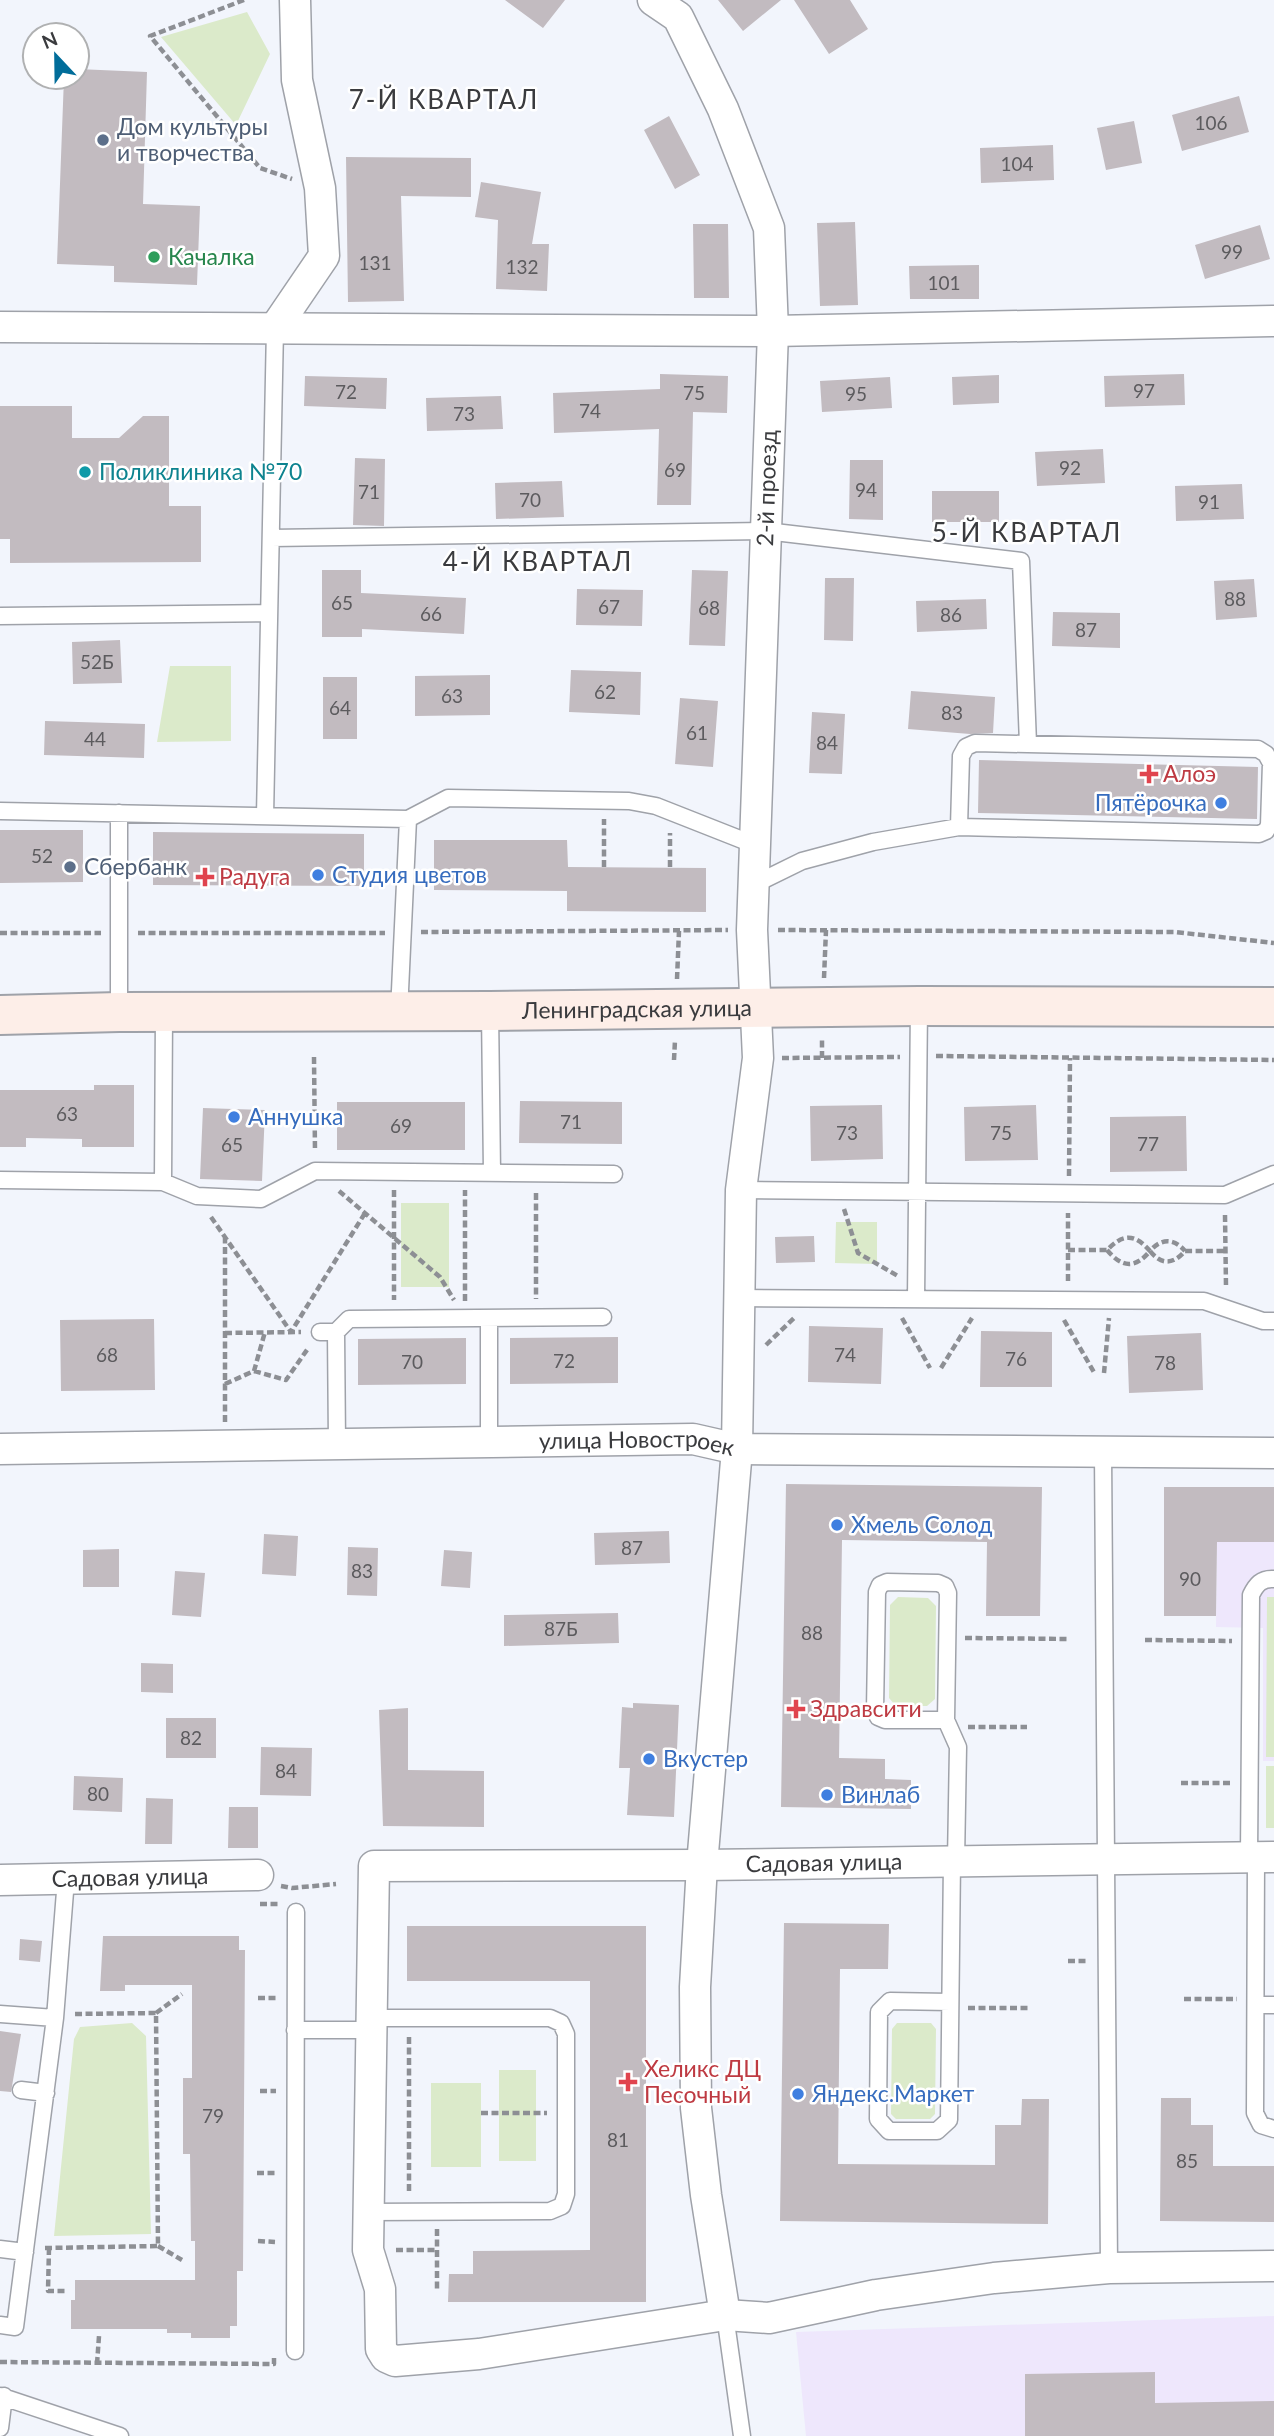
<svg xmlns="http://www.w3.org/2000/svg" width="1274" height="2436" viewBox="0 0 1274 2436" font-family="Lato,sans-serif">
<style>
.education{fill:#eee7fc}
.green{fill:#dbeaca}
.building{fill:#c2bbc0}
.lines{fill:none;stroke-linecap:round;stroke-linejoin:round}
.lane-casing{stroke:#9fa2a9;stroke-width:19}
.street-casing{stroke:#9fa2a9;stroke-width:33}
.secondary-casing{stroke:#9fa2a9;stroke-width:42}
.path{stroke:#8d8f94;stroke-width:4.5;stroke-dasharray:7 3.5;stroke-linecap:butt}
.lane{stroke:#fff;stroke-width:16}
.street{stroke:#fff;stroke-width:30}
.secondary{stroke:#fdeee8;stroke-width:38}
.service-dot{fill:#5c6f8a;stroke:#fff;stroke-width:2.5}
.leisure-dot{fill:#2e9e5b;stroke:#fff;stroke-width:2.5}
.culture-dot{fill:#0f9aa8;stroke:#fff;stroke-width:2.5}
.health-dot{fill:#e0444e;stroke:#fff;stroke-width:2.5}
.shop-dot{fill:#3f7fe0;stroke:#fff;stroke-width:2.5}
.labels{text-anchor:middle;stroke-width:5;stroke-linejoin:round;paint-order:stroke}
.number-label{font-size:19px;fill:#5c5b5e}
.service-label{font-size:23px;fill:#4e5e75;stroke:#fff;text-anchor:start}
.leisure-label{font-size:23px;fill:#27864d;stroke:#fff;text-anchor:start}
.culture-label{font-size:23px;fill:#0d838f;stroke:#fff;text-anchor:start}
.street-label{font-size:23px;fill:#3a3b3e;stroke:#fff}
.health-label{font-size:23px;fill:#be3a42;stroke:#fff;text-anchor:start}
.shop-label{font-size:23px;fill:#366cbe;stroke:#fff;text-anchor:start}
.quarter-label{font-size:26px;letter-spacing:2px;fill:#3a3b3e;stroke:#fff}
</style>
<rect width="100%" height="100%" fill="#f2f5fc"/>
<path class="education" d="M 1217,1542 L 1274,1542 L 1274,1761 L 1263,1761 L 1263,1628 L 1216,1627 Z
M 1274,2316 L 1274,2436 L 806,2436 L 796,2332 Z"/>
<path class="green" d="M 247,12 L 270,54 L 236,125 L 161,37 Z
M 170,666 L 231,666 L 231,741 L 157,742 Z
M 401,1203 L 449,1203 L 449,1287 L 401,1287 Z
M 836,1222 L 877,1222 L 877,1264 L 835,1263 Z
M 898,1597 L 928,1598 L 936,1606 L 935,1699 L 927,1706 L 896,1706 L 889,1698 L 890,1605 Z
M 1267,1597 L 1274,1597 L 1274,1757 L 1266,1757 Z
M 1266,1766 L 1274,1766 L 1274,1828 L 1266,1828 Z
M 132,2023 L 146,2036 L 151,2234 L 54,2236 L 74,2039 L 80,2027 Z
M 897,2023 L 931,2023 L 936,2029 L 935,2114 L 930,2119 L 896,2119 L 891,2114 L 892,2029 Z
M 499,2070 L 536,2070 L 536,2161 L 499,2161 Z
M 431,2083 L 481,2083 L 481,2167 L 431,2167 Z"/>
<path class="building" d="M 505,0 L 565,0 L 543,28 Z
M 718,0 L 781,0 L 743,31 Z
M 794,0 L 850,0 L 868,29 L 829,54 Z
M 77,69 L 147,72 L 143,204 L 200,206 L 197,285 L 114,282 L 114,266 L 57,264 L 64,77 L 77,77 Z
M 1239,96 L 1249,132 L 1182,151 L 1172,115 Z
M 669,116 L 700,175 L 675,189 L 644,130 Z
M 1134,121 L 1142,163 L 1106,170 L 1097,128 Z
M 1053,145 L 1054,180 L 981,183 L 980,148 Z
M 346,157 L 471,158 L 471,197 L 401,196 L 404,301 L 348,302 Z
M 481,182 L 541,192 L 532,244 L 549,244 L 547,291 L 496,289 L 498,220 L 475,217 Z
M 855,222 L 858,305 L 820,306 L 817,223 Z
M 693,224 L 728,224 L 729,298 L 694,298 Z
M 1260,225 L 1270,259 L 1205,279 L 1195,245 Z
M 979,265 L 979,299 L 910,299 L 909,266 Z
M 660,374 L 728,376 L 727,413 L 693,412 L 691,505 L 657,505 L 659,429 L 554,433 L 553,393 L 660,389 Z
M 1184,374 L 1185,405 L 1105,407 L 1104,376 Z
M 999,375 L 999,403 L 953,405 L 952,377 Z
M 305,376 L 387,378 L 386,409 L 304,406 Z
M 890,377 L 892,408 L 822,412 L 820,381 Z
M 501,396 L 503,429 L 427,431 L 426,398 Z
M 0,406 L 72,406 L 72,438 L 119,438 L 143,416 L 169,416 L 169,506 L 201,506 L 201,562 L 10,563 L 10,539 L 0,539 Z
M 1103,449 L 1105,483 L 1037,486 L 1035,452 Z
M 355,458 L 385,459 L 384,526 L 353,525 Z
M 850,460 L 883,460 L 883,520 L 849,519 Z
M 562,481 L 564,517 L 496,519 L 495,483 Z
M 1242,484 L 1244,519 L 1176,521 L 1175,486 Z
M 932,491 L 999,491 L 999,522 L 932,522 Z
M 322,570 L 361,570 L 361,593 L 466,598 L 464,634 L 362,629 L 362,637 L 322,637 Z
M 692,570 L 728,571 L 725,646 L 689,645 Z
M 825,578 L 854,578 L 853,641 L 824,640 Z
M 1254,579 L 1257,617 L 1216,620 L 1214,581 Z
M 577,589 L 643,590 L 642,626 L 576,625 Z
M 986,599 L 987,629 L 917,632 L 916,601 Z
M 1053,612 L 1120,613 L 1120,648 L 1052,646 Z
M 120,640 L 122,683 L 73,684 L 72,642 Z
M 571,670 L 641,672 L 640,715 L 569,712 Z
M 490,675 L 490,715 L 415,716 L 415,676 Z
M 323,677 L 357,677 L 357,739 L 323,739 Z
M 911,691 L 995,697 L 993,733 L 970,734 L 908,729 Z
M 680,698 L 718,701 L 713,767 L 675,764 Z
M 812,712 L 845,714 L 842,774 L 809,773 Z
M 45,721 L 145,724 L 144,758 L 44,755 Z
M 979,760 L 1258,767 L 1257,819 L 978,813 Z
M 0,830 L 83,830 L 83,882 L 0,883 Z
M 153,832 L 364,834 L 364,886 L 153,885 Z
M 434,840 L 567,840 L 568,867 L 706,868 L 706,912 L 567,911 L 567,891 L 434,890 Z
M 94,1085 L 134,1085 L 134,1147 L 82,1147 L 82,1139 L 26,1138 L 26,1147 L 0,1147 L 0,1090 L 94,1090 Z
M 520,1101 L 622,1102 L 622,1144 L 519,1143 Z
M 337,1102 L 465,1102 L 465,1150 L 337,1150 Z
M 882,1105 L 883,1159 L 811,1161 L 810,1106 Z
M 1036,1105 L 1038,1160 L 965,1161 L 964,1107 Z
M 203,1108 L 265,1110 L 262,1181 L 200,1179 Z
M 1186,1116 L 1187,1171 L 1110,1172 L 1110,1117 Z
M 814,1236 L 815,1262 L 776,1263 L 775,1237 Z
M 154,1319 L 155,1390 L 61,1391 L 60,1320 Z
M 809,1326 L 883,1328 L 881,1384 L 808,1382 Z
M 981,1331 L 1052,1332 L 1052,1387 L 980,1387 Z
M 1201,1333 L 1203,1390 L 1129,1393 L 1127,1336 Z
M 618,1337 L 618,1383 L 510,1384 L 510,1338 Z
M 466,1338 L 466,1384 L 358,1385 L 358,1339 Z
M 786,1484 L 1042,1487 L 1040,1616 L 986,1616 L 987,1542 L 842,1540 L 839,1758 L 885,1759 L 885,1779 L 911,1780 L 911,1809 L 781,1807 Z
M 1164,1487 L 1274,1487 L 1274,1542 L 1217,1542 L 1216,1616 L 1164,1616 Z
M 669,1531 L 670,1563 L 595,1565 L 594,1533 Z
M 264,1534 L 298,1536 L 296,1576 L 262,1574 Z
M 348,1547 L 378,1548 L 377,1596 L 347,1595 Z
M 119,1549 L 119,1587 L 83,1587 L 83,1550 Z
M 444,1550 L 472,1552 L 470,1588 L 441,1586 Z
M 175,1571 L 205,1573 L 201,1617 L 172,1615 Z
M 618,1613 L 619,1643 L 504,1646 L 504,1615 Z
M 141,1663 L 173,1664 L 173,1693 L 141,1692 Z
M 633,1703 L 679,1705 L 674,1817 L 627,1815 L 630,1768 L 619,1768 L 622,1707 L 633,1708 Z
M 408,1708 L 408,1770 L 484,1771 L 484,1827 L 383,1826 L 379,1710 Z
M 166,1718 L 216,1718 L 216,1758 L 166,1758 Z
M 261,1747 L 312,1748 L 311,1796 L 260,1795 Z
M 74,1776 L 123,1778 L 122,1812 L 73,1810 Z
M 146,1798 L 173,1799 L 172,1844 L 145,1844 Z
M 229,1807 L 258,1807 L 258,1848 L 228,1848 Z
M 784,1923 L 889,1924 L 888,1969 L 840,1969 L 838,2164 L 995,2165 L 995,2125 L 1021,2125 L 1022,2099 L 1049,2099 L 1048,2224 L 780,2221 Z
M 407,1926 L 646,1926 L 646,2302 L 448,2302 L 449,2274 L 473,2274 L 473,2251 L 590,2250 L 590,1981 L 407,1981 Z
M 103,1936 L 239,1936 L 239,1950 L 245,1950 L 243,2271 L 237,2271 L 237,2326 L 230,2326 L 230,2338 L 191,2338 L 191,2333 L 167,2333 L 167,2329 L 71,2329 L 71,2300 L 75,2300 L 75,2280 L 195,2280 L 195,2241 L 191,2241 L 190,2154 L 183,2154 L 183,2078 L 192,2078 L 192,1985 L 125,1985 L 125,1991 L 100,1991 Z
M 20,1939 L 42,1941 L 40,1962 L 19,1960 Z
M 0,2031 L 21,2034 L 11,2092 L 0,2091 Z
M 1161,2098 L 1191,2098 L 1191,2125 L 1213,2125 L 1213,2166 L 1274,2166 L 1274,2222 L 1160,2221 Z
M 1155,2372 L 1155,2403 L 1274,2401 L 1274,2436 L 1025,2436 L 1025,2374 Z"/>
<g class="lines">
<defs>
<path id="lane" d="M 271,538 L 766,531 L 1021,561 L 1028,744
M 0,616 L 269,613
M 0,811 L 408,819 L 448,798 L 629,801 L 656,806 L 755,845
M 265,816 L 275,328
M 753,885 L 802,861 L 873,842 L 959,827 L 1259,834 L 1266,831 L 1269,825 L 1271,763 L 1266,754 L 1258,749 L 975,743 L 966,747 L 961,756 L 959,827
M 490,1011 L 492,1172
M 119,1012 L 119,813
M 399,1012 L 408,819
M 0,1180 L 163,1182 L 197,1196 L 261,1199 L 315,1171 L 614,1174
M 163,1182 L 164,1012
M 741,1190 L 1225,1195 L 1274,1174
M 738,1298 L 1204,1301 L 1263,1321 L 1274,1321
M 916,1299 L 919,1006
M 489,1318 L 489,1442
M 320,1332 L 336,1332 L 349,1319 L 603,1317
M 336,1332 L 337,1444
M 1103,1452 L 1109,2268
M 946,1720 L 885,1720 L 878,1717 L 875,1710 L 877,1592 L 880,1585 L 887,1582 L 938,1583 L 945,1586 L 948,1593 L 946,1720 L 958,1747 L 956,1861
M 1249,1857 L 1251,1595 C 1256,1585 1261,1578 1274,1579
M 1256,1857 L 1255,2113 L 1261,2125 L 1274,2129
M 950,2002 L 890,2001 L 879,2012 L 878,2119 L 889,2131 L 937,2131 L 949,2120 L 952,1861
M 1256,2005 L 1274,2005
M 0,2014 L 55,2018 L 66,1879
M 295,2030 L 371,2030
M 21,2090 L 46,2093
M 369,2212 L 550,2211 L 562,2206 L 566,2194 L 566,2034 L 561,2023 L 550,2018 L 371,2018
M 0,2249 L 25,2252
M 725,2315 L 742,2436
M 0,2325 L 15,2327 L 55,2018
M 295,2351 L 296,1912
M 0,2396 L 120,2436
M 0,2428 L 4,2396"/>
<g id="street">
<path d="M 653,0 L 678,17 L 723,109 L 769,228 L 773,331 L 752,930 L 758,1058 L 741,1190 L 737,1449 L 702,1865 L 695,1987 L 696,2108 L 706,2195 L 725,2315"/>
<path d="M 0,327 L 773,331 L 1274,321"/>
<path d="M 275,328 L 324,256 L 320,188 L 297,80 L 295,0"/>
<path id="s1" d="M 0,1449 L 693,1439 L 737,1449 L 1274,1453"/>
<path d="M 1274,1857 L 702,1865 L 374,1866 L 368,2250 L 380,2289 L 381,2349 L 386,2357 L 395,2361 L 479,2354 L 725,2315 L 769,2318 L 876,2295 L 994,2278 L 1109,2268 L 1274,2266"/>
<path id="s2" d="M 0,1880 L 258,1875"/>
</g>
<g id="secondary">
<path id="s3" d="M 0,1015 L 119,1012 L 490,1011 L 919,1006 L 1274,1007"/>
</g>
</defs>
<use href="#lane" class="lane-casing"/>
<use href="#street" class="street-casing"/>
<use href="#secondary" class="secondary-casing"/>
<path class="path" d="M 244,0 L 150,36 L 260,168 L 292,179
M 604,867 L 604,819
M 670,867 L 670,833
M 778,930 L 1175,932 L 1274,943
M 421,932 L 728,930
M 0,933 L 101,933
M 138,933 L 385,933
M 824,978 L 826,930
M 677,979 L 679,931
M 936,1056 L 1274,1060
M 314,1057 L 315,1151
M 782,1058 L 900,1057
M 822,1058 L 822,1037
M 674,1060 L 675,1040
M 1069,1176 L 1070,1058
M 394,1190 L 394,1300
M 339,1191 L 440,1277 L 454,1300
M 536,1193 L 536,1299
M 844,1209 L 858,1253 L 898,1276
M 1225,1215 L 1226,1287
M 211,1217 L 291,1332 L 365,1213
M 1068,1250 L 1107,1250 C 1123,1234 1134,1233 1150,1251 C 1161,1238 1174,1238 1185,1251
M 1107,1250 C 1122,1268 1135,1269 1150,1251 C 1161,1265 1173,1265 1185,1251 L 1225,1251
M 1068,1281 L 1068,1213
M 465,1301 L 465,1190
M 902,1318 L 930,1368
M 1064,1320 L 1095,1374
M 225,1333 L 301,1332
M 766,1345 L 795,1317
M 941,1368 L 972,1318
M 254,1371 L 286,1380 L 309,1347
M 1104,1373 L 1109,1318
M 225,1384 L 254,1371 L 265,1332
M 225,1422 L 225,1238
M 965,1638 L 1069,1639
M 1145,1640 L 1232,1641
M 968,1727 L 1027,1727
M 1181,1783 L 1231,1783
M 281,1886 L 292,1888 L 336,1884
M 260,1904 L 279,1904
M 1068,1961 L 1089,1961
M 258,1998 L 278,1998
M 1184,1999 L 1237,1999
M 968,2008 L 1029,2008
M 156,2013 L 182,1994
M 409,2037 L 409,2193
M 260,2091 L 276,2091
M 481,2113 L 547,2113
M 257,2173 L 277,2173
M 437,2229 L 437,2289
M 258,2241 L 275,2242
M 158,2246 L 182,2260
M 45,2248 L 158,2246 L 156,2013 L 73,2014
M 49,2248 L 48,2291 L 66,2291
M 396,2250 L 437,2250
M 0,2362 L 274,2364 L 274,2355
M 97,2364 L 99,2336"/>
<use href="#lane" class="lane"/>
<use href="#street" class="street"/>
<use href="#secondary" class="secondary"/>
</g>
<g class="service-dot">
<circle cx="103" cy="140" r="7"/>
<circle cx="70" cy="867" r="7"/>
</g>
<circle class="leisure-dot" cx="154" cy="257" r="7"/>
<circle class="culture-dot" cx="85" cy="472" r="7"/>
<g class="health-dot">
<path d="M1145.5 763.5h7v7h7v7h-7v7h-7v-7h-7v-7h7z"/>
<path d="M201.5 866.5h7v7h7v7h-7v7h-7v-7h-7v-7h7z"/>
<path d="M792.5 1698.5h7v7h7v7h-7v7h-7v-7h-7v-7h7z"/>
<path d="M624.5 2071.5h7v7h7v7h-7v7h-7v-7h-7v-7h7z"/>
</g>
<g class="shop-dot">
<circle cx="1221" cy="803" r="7"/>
<circle cx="318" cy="875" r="7"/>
<circle cx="234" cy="1117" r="7"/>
<circle cx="837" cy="1525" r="7"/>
<circle cx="649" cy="1759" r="7"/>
<circle cx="827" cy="1795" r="7"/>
<circle cx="798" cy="2094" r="7"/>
</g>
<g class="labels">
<g class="number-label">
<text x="1211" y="130">106</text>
<text x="1017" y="171">104</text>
<text x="1232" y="259">99</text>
<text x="375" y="270">131</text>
<text x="522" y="274">132</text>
<text x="944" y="290">101</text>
<text x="1144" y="398">97</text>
<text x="346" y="399">72</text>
<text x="694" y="400">75</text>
<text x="856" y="401">95</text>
<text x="590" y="418">74</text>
<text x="464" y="421">73</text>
<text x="1070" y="475">92</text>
<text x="675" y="477">69</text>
<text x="866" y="497">94</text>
<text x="369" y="499">71</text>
<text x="530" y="507">70</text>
<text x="1209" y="509">91</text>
<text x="1235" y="606">88</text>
<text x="342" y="610">65</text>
<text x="609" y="614">67</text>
<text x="709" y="615">68</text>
<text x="431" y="621">66</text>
<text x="951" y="622">86</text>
<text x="1086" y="637">87</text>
<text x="97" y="669">52Б</text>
<text x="605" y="699">62</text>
<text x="452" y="703">63</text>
<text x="340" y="715">64</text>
<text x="952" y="720">83</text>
<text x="697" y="740">61</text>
<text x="95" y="746">44</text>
<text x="827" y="750">84</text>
<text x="42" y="863">52</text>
<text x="67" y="1121">63</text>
<text x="571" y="1129">71</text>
<text x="401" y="1133">69</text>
<text x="847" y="1140">73</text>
<text x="1001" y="1140">75</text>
<text x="1148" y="1151">77</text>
<text x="232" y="1152">65</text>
<text x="107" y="1362">68</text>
<text x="845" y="1362">74</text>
<text x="1016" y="1366">76</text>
<text x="564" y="1368">72</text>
<text x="412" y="1369">70</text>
<text x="1165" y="1370">78</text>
<text x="632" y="1555">87</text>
<text x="362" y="1578">83</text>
<text x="1190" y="1586">90</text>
<text x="561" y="1636">87Б</text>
<text x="812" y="1640">88</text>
<text x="191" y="1745">82</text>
<text x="286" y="1778">84</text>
<text x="98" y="1801">80</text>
<text x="213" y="2123">79</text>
<text x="618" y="2147">81</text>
<text x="1187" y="2168">85</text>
</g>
<g class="service-label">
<text x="117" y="135">Дом культуры<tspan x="117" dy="26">и творчества</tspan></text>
<text x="84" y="875">Сбербанк</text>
</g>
<g class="leisure-label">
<text x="168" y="265">Качалка</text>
</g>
<g class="culture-label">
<text x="99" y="480">Поликлиника №70</text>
</g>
<g class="street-label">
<text transform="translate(767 488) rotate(-88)" y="8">2-й проезд</text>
<text dy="8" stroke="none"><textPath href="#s3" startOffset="637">Ленинградская улица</textPath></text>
<text dy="8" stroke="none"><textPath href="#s1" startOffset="637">улица Новостроек</textPath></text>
<text transform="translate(824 1863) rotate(-1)" y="8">Садовая улица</text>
<text dy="8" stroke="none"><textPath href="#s2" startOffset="130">Садовая улица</textPath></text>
</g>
<g class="health-label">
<text x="1163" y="782">Алоэ</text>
<text x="219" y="885">Радуга</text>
<text x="810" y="1717">Здравсити</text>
<text x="644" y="2077">Хеликс ДЦ<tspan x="644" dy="26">Песочный</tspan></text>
</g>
<g class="shop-label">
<text x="1207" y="811" text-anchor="end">Пятёрочка</text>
<text x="332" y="883">Студия цветов</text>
<text x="248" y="1125">Аннушка</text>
<text x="851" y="1533">Хмель Солод</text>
<text x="663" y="1767">Вкустер</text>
<text x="841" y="1803">Винлаб</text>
<text x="812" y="2102">Яндекс.Маркет</text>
</g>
<g class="quarter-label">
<text x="444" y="109">7-Й КВАРТАЛ</text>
<text x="1027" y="542">5-Й КВАРТАЛ</text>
<text x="538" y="571">4-Й КВАРТАЛ</text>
</g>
</g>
<g transform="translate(56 56) rotate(338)"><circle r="33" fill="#ffffff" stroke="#b0b1b2" stroke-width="2"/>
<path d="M0-5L12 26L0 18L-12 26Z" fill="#016d9a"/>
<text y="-10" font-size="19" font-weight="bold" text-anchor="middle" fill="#3a3b3e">N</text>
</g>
</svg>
